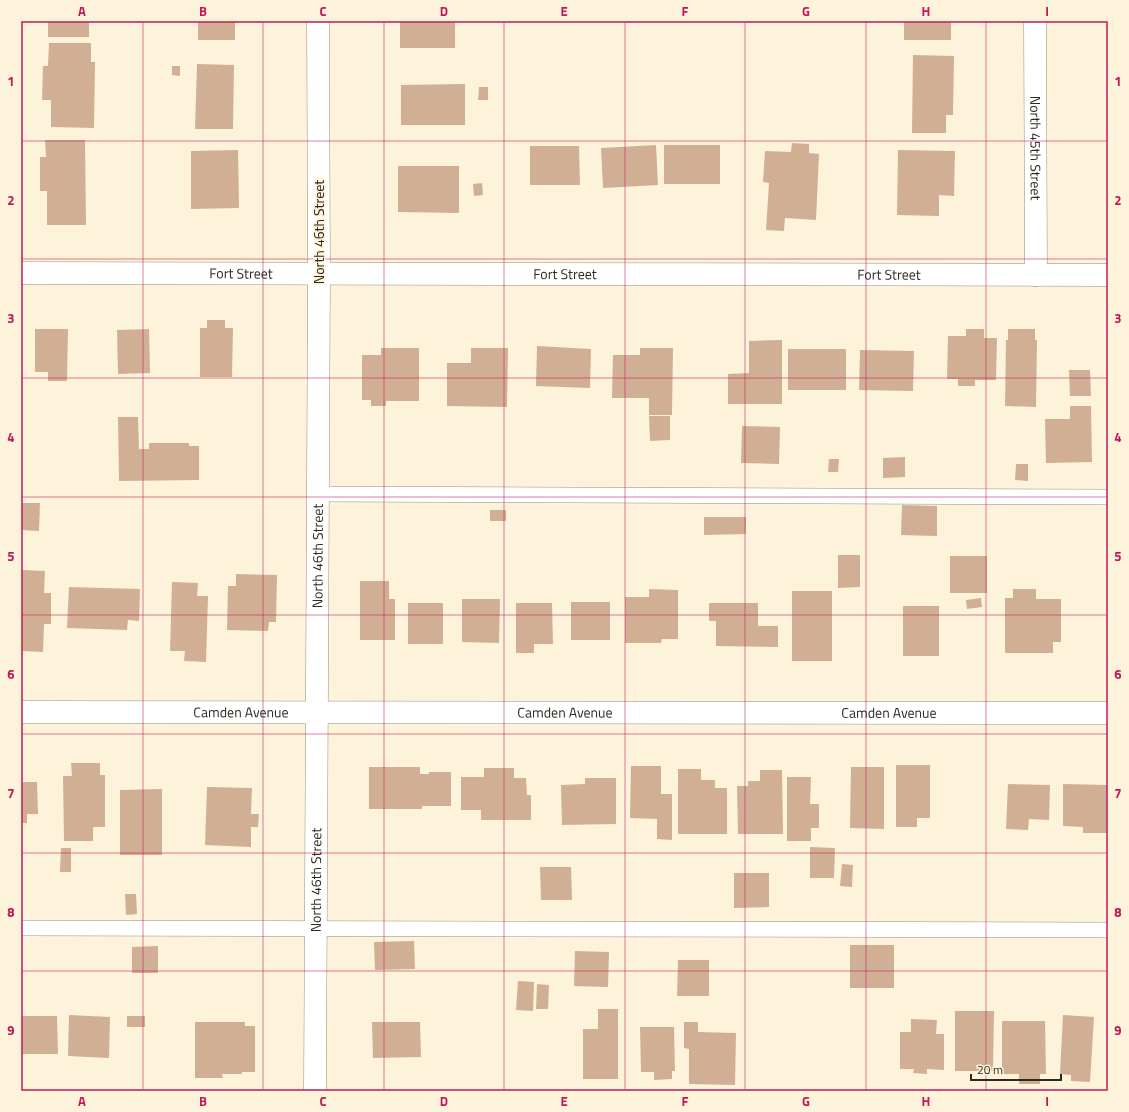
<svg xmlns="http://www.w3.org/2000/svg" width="1129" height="1112" viewBox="0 0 1129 1112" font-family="'Titillium Web',sans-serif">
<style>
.building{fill:#d1af94}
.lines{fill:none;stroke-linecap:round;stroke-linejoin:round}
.service-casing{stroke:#988f79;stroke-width:16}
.minor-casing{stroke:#988f79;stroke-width:23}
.service{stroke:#fff;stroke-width:15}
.minor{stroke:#fff;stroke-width:22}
.grid{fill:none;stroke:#c2185b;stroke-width:1;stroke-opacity:0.55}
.labels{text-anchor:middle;stroke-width:3.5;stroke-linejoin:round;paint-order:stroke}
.street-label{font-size:14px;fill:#2d2920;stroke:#fcf3da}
.neatline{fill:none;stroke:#c2185b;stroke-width:1.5}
.grid-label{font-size:13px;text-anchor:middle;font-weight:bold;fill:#c2185b}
</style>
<rect width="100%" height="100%" fill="#fcf3da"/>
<path class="building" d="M 48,21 L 89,21 L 89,37 L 48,37 Z
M 198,21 L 235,21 L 235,40 L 198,40 Z
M 400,21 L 455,21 L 455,48 L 400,48 Z
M 904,21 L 951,21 L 951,40 L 904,40 Z
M 49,43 L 91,43 L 91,62 L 95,62 L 94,128 L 51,127 L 51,100 L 42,100 L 43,66 L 48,66 Z
M 913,55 L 954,56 L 953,115 L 946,115 L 946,133 L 912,133 Z
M 197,64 L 234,65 L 233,129 L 195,129 Z
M 172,66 L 180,66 L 180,76 L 172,75 Z
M 465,84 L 465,125 L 401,125 L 401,85 Z
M 479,87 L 488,87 L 488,100 L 478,100 Z
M 45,140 L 85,140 L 86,225 L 47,225 L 47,191 L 40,191 L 40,157 L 46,157 Z
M 792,143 L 809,144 L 809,153 L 819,154 L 816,220 L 785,218 L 784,231 L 766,230 L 769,183 L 763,182 L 765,151 L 791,152 Z
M 656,145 L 658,185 L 603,188 L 601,148 Z
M 664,145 L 720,145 L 720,184 L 664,184 Z
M 530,146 L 579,146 L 580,185 L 530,185 Z
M 238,150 L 239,208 L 191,209 L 191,151 Z
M 898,150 L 955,151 L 954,196 L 939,195 L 939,216 L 897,215 Z
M 398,166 L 459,166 L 459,213 L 398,212 Z
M 482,183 L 483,195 L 474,196 L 473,184 Z
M 207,320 L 225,320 L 225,328 L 233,328 L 232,377 L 200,377 L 200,328 L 207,328 Z
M 35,329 L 68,329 L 67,381 L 48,381 L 48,372 L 35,372 Z
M 149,329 L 150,373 L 118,374 L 117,330 Z
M 966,329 L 984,329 L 984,338 L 997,338 L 996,380 L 975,380 L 975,386 L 958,386 L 958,379 L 947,379 L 948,336 L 966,336 Z
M 1008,329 L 1035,329 L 1035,340 L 1037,340 L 1036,407 L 1005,406 L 1006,340 L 1008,340 Z
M 782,340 L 782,404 L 728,404 L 728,374 L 749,373 L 749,341 Z
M 537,346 L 591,349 L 590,388 L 536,386 Z
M 381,348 L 419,348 L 419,401 L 386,401 L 386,406 L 371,406 L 371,400 L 362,400 L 362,355 L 381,355 Z
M 471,348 L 508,348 L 507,407 L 447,406 L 447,363 L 471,363 Z
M 640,348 L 673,348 L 672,415 L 649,415 L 649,398 L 612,398 L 613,355 L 640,355 Z
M 788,349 L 846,349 L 846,390 L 788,390 Z
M 860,350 L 914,351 L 913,391 L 859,390 Z
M 1069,370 L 1090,370 L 1091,396 L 1070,396 Z
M 1070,406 L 1091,406 L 1092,462 L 1046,463 L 1045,419 L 1070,419 Z
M 649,416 L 670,416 L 670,440 L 650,441 Z
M 118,417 L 138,417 L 139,449 L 149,449 L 149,443 L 189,443 L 189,446 L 199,446 L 199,480 L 119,481 Z
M 742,426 L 780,427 L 779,464 L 741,463 Z
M 905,457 L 905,477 L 883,478 L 883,458 Z
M 829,459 L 839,459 L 838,472 L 828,472 Z
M 1016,464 L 1028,464 L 1028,481 L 1015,480 Z
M 21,503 L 40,503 L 39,531 L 21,530 Z
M 902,505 L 937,506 L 937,536 L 901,535 Z
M 490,510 L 506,510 L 506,521 L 490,521 Z
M 704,517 L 746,517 L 746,534 L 704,535 Z
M 838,555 L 860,555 L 860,587 L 838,588 Z
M 950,556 L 987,556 L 987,593 L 950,593 Z
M 21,570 L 45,571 L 44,593 L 51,593 L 51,624 L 44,624 L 43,652 L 21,651 Z
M 236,574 L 277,575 L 276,622 L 269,622 L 268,631 L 227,630 L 228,586 L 236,586 Z
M 360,581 L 389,581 L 389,599 L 395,599 L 395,640 L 360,640 Z
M 172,582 L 198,583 L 197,596 L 208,596 L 206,662 L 184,661 L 185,651 L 170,651 Z
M 69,587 L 140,589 L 139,621 L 128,620 L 127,630 L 67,628 Z
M 649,589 L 678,590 L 678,639 L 662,639 L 661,643 L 625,643 L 625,597 L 649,597 Z
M 1013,589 L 1036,589 L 1036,599 L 1061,599 L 1061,642 L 1053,642 L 1053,653 L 1005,653 L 1005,598 L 1013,598 Z
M 792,591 L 832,591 L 832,661 L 792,661 Z
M 981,598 L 982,607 L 967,609 L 966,600 Z
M 462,599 L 500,599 L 499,643 L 462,642 Z
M 571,602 L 610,602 L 610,640 L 571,640 Z
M 408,603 L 443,603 L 443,644 L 408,644 Z
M 516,603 L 552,603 L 553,644 L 534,644 L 534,653 L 516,653 Z
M 709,603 L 758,603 L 758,626 L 778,626 L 778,647 L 716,646 L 716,621 L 709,621 Z
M 903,606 L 939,606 L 939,656 L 903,656 Z
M 71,763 L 100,763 L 100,775 L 105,775 L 105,827 L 93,827 L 93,841 L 64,841 L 63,776 L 72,776 Z
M 896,765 L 930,765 L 930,818 L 917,818 L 917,827 L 896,827 Z
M 631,766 L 661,766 L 661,794 L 672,794 L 672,840 L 657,839 L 657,819 L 630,818 Z
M 369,767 L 420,767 L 420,774 L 429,774 L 429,772 L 451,772 L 451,806 L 422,806 L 422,809 L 369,809 Z
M 851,767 L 884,767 L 884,829 L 850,828 Z
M 484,768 L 514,768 L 514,778 L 526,778 L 527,795 L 531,795 L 531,820 L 481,820 L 481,810 L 461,810 L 461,777 L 484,777 Z
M 678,769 L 701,769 L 701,780 L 715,780 L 715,788 L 727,788 L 727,834 L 678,834 Z
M 760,770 L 782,770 L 783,834 L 738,834 L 737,786 L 748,786 L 748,781 L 760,781 Z
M 787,777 L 811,777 L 810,804 L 819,804 L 819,828 L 811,828 L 811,841 L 787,841 Z
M 585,778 L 616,778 L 616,824 L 562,825 L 561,785 L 585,784 Z
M 21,782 L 37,782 L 38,814 L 27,814 L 27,823 L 21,823 Z
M 1008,784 L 1050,785 L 1049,820 L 1029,819 L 1028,830 L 1006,829 Z
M 1063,784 L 1107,785 L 1107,833 L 1083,833 L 1083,827 L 1063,826 Z
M 207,787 L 252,788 L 251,814 L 259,814 L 258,827 L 251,827 L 251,847 L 205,845 Z
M 162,789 L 162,855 L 120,855 L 120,790 Z
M 810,847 L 835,848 L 834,878 L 810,878 Z
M 61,848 L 71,848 L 71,872 L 60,872 Z
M 842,864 L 853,865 L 852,887 L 840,886 Z
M 540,867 L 571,867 L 572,900 L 541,900 Z
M 734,873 L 769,873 L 769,907 L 734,908 Z
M 125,894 L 136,894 L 137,914 L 126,915 Z
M 414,941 L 415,969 L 375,970 L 374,942 Z
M 850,945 L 894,945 L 894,988 L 850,988 Z
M 158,946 L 158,973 L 132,973 L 132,947 Z
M 575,951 L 609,952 L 608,987 L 574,986 Z
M 678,960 L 709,960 L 709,996 L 677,996 Z
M 518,981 L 534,982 L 533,1011 L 516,1010 Z
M 537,984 L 549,985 L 548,1009 L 536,1009 Z
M 598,1009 L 618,1009 L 618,1079 L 583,1079 L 583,1029 L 598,1029 Z
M 955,1011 L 994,1011 L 993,1071 L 955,1071 Z
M 69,1015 L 110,1017 L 109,1058 L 68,1056 Z
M 1063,1015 L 1094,1017 L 1090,1082 L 1071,1081 L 1071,1075 L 1060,1074 Z
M 21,1016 L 57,1016 L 58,1054 L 21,1054 Z
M 127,1016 L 145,1016 L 145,1027 L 127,1027 Z
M 911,1019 L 937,1020 L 936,1034 L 944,1034 L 944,1070 L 927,1069 L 927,1074 L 913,1073 L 914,1069 L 900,1069 L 900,1032 L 911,1032 Z
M 1002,1021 L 1045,1021 L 1046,1074 L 1040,1074 L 1040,1084 L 1019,1084 L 1019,1074 L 1002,1074 Z
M 195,1022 L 245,1022 L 245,1026 L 255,1026 L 255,1072 L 242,1072 L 242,1074 L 222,1074 L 223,1078 L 195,1078 Z
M 372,1022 L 420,1022 L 421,1057 L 373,1058 Z
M 684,1022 L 698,1022 L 698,1032 L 736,1033 L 735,1085 L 689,1084 L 689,1049 L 684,1048 Z
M 640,1027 L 674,1027 L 675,1071 L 672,1071 L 672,1079 L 654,1080 L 654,1072 L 641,1072 Z"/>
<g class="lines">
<defs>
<path id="service" d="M 318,494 L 1108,497
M 21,928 L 1108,930"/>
<g id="minor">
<path id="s1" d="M 1035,21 L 1036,275"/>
<path id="s2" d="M 21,273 L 1108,275"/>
<path id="s3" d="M 21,712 L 1108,713"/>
<path id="s4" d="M 315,1091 L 319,274 L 318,21"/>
</g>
</defs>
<use href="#service" class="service-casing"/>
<use href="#minor" class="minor-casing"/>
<use href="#service" class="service"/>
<use href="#minor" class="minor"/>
</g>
<path class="grid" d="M 143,21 L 143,1091M 263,21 L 263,1091M 384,21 L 384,1091M 504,21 L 504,1091M 625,21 L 625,1091M 745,21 L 745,1091M 866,21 L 866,1091M 986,21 L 986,1091M 21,141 L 1108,141M 21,259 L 1108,259M 21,378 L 1108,378M 21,497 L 1108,497M 21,615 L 1108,615M 21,734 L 1108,734M 21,853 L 1108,853M 21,971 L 1108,971"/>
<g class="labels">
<g class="street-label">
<text dy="5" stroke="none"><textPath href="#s1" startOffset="127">North 45th Street</textPath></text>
<text transform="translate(319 232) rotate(-90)" y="5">North 46th Street</text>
<text dy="5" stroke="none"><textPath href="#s2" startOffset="220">Fort Street</textPath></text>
<text dy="5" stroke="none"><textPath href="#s2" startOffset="544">Fort Street</textPath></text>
<text dy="5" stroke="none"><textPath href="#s2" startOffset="868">Fort Street</textPath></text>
<text dy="5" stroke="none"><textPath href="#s4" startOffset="535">North 46th Street</textPath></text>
<text dy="5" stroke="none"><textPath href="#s3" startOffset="220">Camden Avenue</textPath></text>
<text dy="5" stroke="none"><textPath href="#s3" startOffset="544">Camden Avenue</textPath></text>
<text dy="5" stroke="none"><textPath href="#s3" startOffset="868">Camden Avenue</textPath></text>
<text dy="5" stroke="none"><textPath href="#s4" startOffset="211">North 46th Street</textPath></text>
</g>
</g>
<rect width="1129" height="1112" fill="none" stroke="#fcf3da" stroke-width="44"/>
<path d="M971 1074v6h90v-6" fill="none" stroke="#2d2920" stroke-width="2"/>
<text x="977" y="1074" font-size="12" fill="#2d2920" stroke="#fcf3da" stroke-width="3" paint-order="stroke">20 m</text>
<rect x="22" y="22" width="1085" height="1068" class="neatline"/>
<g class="grid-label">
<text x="82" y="16">A</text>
<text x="203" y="16">B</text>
<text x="323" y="16">C</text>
<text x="444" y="16">D</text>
<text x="564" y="16">E</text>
<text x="685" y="16">F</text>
<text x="806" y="16">G</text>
<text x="926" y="16">H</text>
<text x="1047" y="16">I</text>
<text x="11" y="86">1</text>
<text x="1118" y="86">1</text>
<text x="11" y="205">2</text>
<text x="1118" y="205">2</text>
<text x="11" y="323">3</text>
<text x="1118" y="323">3</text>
<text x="11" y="442">4</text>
<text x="1118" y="442">4</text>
<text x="11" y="561">5</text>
<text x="1118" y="561">5</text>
<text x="11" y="679">6</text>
<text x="1118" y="679">6</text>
<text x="11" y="798">7</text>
<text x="1118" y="798">7</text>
<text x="11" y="917">8</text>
<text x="1118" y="917">8</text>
<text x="11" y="1035">9</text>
<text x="1118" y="1035">9</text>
<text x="82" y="1106">A</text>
<text x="203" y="1106">B</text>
<text x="323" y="1106">C</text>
<text x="444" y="1106">D</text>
<text x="564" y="1106">E</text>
<text x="685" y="1106">F</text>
<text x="806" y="1106">G</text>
<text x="926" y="1106">H</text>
<text x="1047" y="1106">I</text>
</g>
</svg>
